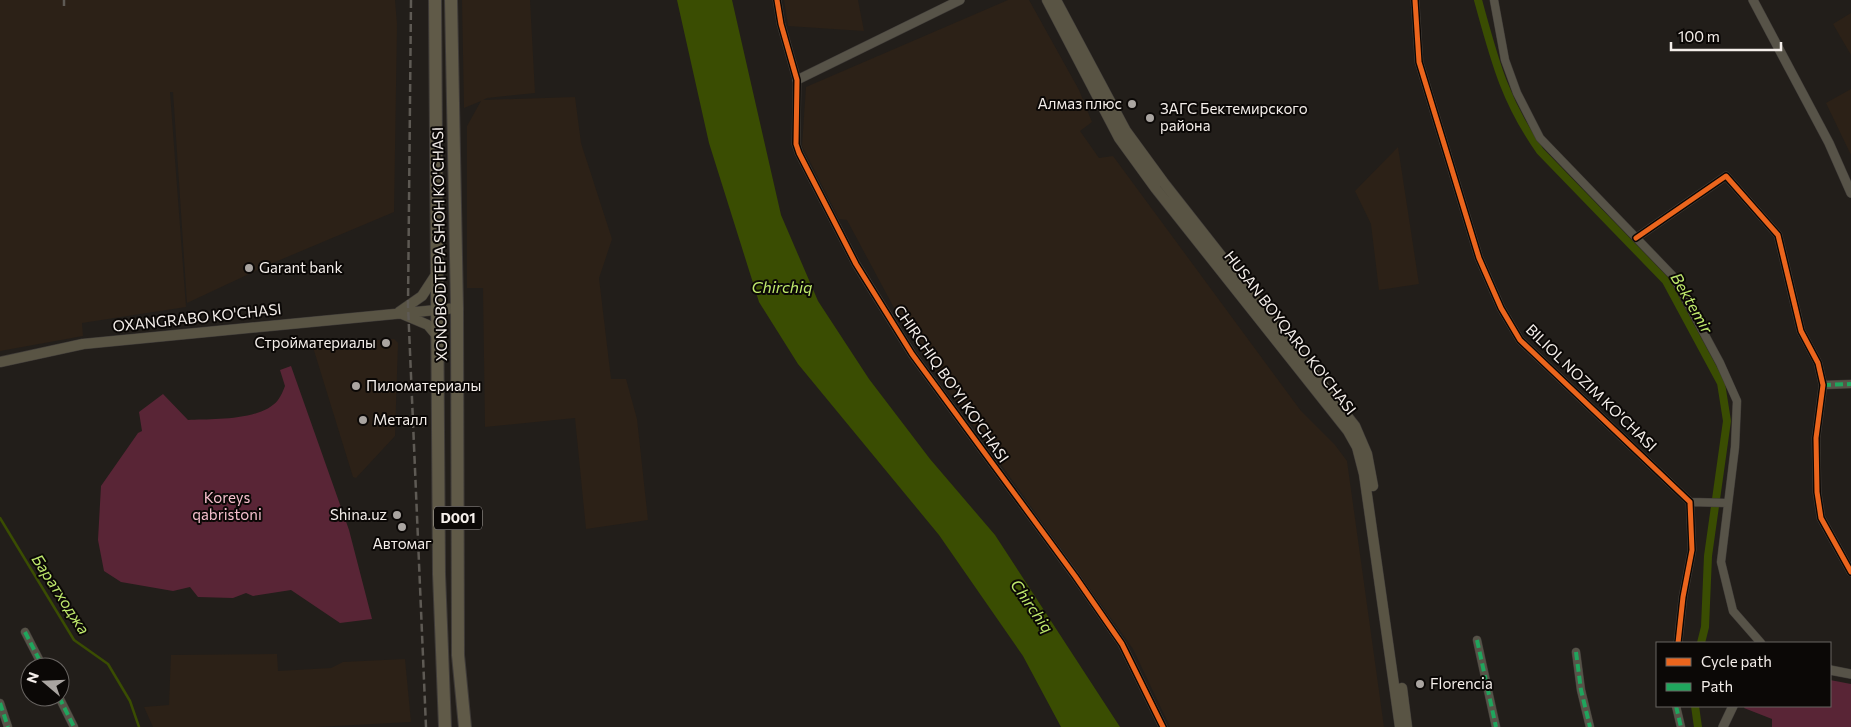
<svg xmlns="http://www.w3.org/2000/svg" width="1851" height="727" viewBox="0 0 1851 727" font-family="Commissioner,sans-serif">
<style>
.built{fill:#2c2117}
.green{fill:#592536}
.water{fill:#3a4d02}
.lines{fill:none;stroke-linecap:round;stroke-linejoin:round}
.stream{stroke:#3a4d02;stroke-width:2.5}
.canal{stroke:#3a4d02;stroke-width:8}
.minor-casing{stroke:#3f3b38;stroke-width:9}
.tertiary-casing{stroke:#3f3b38;stroke-width:10}
.secondary-casing{stroke:#3f3b38;stroke-width:11}
.trunk-casing{stroke:#3f3b38;stroke-width:14}
.minor{stroke:#575348;stroke-width:8}
.tertiary{stroke:#575348;stroke-width:9}
.secondary{stroke:#595444;stroke-width:10}
.trunk{stroke:#605a48;stroke-width:12}
.rail{stroke:#5e5a54;stroke-width:2.5;stroke-dasharray:8 4;stroke-linecap:butt}
.quiet{stroke:#20a55d;stroke-width:4;stroke-dasharray:8 4;stroke-linecap:butt}
.cycleway-casing{stroke:#0b0806;stroke-width:8}
.cycleway{stroke:#eb651d;stroke-width:5}
.poi-dot{fill:#aaa5a1;stroke:#0b0806;stroke-width:2}
.labels{text-anchor:middle;stroke-width:4;stroke-linejoin:round;paint-order:stroke}
.shield{fill:#0b0806;stroke:#aea9a6;stroke-width:1}
.shield-label{font-size:14px;font-weight:bold;fill:#f4eeea}
.poi-label{font-size:15px;fill:#f4eeea;stroke:#0b0806;text-anchor:start}
.street-label{font-size:15px;fill:#f4eeea;stroke:#0b0806}
.park-label{font-size:15px;fill:#f6c0ce;stroke:#0b0806}
.water-label{font-size:16px;font-style:italic;fill:#bfe96c;stroke:#0b0806}
</style>
<rect width="100%" height="100%" fill="#221e1a"/>
<path class="built" d="M 0,0 L 395,0 L 397,24 L 394,212 L 268,265 L 187,303 L 173,92 L 170,92 L 186,307 L 82,323 L 83,336 L 0,351 Z
M 462,0 L 530,0 L 535,93 L 487,98 L 483,100 L 575,97 L 581,143 L 612,239 L 599,278 L 611,379 L 626,379 L 637,419 L 648,520 L 586,529 L 575,418 L 485,427 L 483,288 L 467,288 L 467,126 L 481,101 L 464,108 Z
M 784,0 L 858,0 L 864,31 L 788,26 Z
M 1008,0 L 1029,0 L 1079,90 L 1092,122 L 1080,131 L 1099,158 L 1113,156 L 1301,411 L 1335,445 L 1347,461 L 1384,727 L 1170,727 L 1133,649 L 939,378 L 901,321 L 847,220 L 839,219 L 802,146 L 806,87 Z
M 1851,13 L 1851,55 L 1833,24 Z
M 1851,89 L 1851,155 L 1826,103 Z
M 1398,147 L 1419,284 L 1379,290 L 1371,224 L 1355,191 Z
M 394,339 L 398,343 L 395,436 L 356,478 L 353,477 L 312,344 Z
M 277,654 L 278,671 L 331,668 L 343,662 L 405,659 L 411,722 L 316,727 L 153,727 L 144,707 L 169,705 L 171,655 Z"/>
<path class="green" d="M 291,366 L 349,530 L 372,619 L 340,623 L 291,590 L 253,596 L 246,593 L 233,598 L 198,597 L 190,587 L 173,591 L 121,582 L 104,571 L 98,540 L 101,486 L 138,433 L 142,431 L 139,412 L 163,394 L 188,420 C 211,419 262,421 278,400 C 281,396 283,391 285,386 L 280,370 Z
M 1830,680 L 1851,684 L 1851,727 L 1772,727 L 1772,719 L 1744,708 L 1745,706 L 1830,706 Z"/>
<path class="water" d="M 677,0 L 732,0 L 781,215 L 818,301 L 869,379 L 930,459 L 995,535 L 1120,727 L 1061,727 L 1023,656 L 939,535 L 798,364 L 759,302 L 709,143 Z"/>
<g class="lines">
<path class="stream" d="M 0,518 L 74,640 L 108,664 L 130,701 L 139,727"/>
<path class="canal" d="M 1478,0 C 1494,58 1504,100 1540,151 L 1666,281 L 1721,383 L 1727,421 L 1708,556 L 1705,627 L 1701,643
M 1695,706 L 1698,727"/>
<defs>
<path id="minor" d="M 777,0 L 781,24 L 797,80 L 796,144 L 799,153 L 856,264 L 912,354 L 1075,576 L 1122,644 L 1163,727
M 1415,0 L 1419,62 L 1479,258 L 1501,308 L 1520,340 L 1690,502 L 1692,550 L 1683,597 L 1678,643
M 1494,0 L 1505,60 L 1517,93 L 1540,138 L 1673,276 L 1720,363 L 1737,401 L 1735,447 L 1721,562 L 1733,611 L 1761,643
M 1636,238 L 1726,176 L 1778,235 L 1801,331 L 1818,363 L 1823,385 L 1816,438 L 1817,492 L 1821,518 L 1851,572
M 1823,385 L 1851,384
M 1690,502 L 1727,503
M 25,632 L 43,667
M 1477,640 L 1496,727
M 1576,652 L 1581,690 L 1590,727
M 59,697 L 74,727
M 0,703 L 8,727
M 1676,706 L 1681,727"/>
<path id="tertiary" d="M 1753,0 L 1829,143 L 1851,193
M 797,80 L 960,0
M 1830,670 L 1851,674
M 1723,727 L 1733,706"/>
<path id="secondary" d="M 1047,0 L 1119,138 L 1156,189 L 1348,431 L 1357,447 L 1364,474 L 1400,727
M 1056,0 L 1126,131 L 1164,183 L 1355,426 L 1367,454 L 1373,486
M 399,312 L 422,296 L 437,273
M 402,314 L 428,325 L 438,337
M 0,362 L 83,344 L 457,308
M 1402,688 L 1407,727"/>
<path id="trunk" d="M 435,0 L 439,574 L 445,727
M 451,0 L 457,308 L 458,655 L 465,727"/>
</defs>
<use href="#minor" class="minor-casing"/>
<use href="#tertiary" class="tertiary-casing"/>
<use href="#secondary" class="secondary-casing"/>
<use href="#trunk" class="trunk-casing"/>
<use href="#minor" class="minor"/>
<use href="#tertiary" class="tertiary"/>
<use href="#secondary" class="secondary"/>
<use href="#trunk" class="trunk"/>
<path class="rail" d="M 411,0 L 408,305 L 426,727
M 64,6 L 64,0"/>
<path class="quiet" d="M 1823,385 L 1851,384
M 25,632 L 43,667
M 1477,640 L 1496,727
M 1576,652 L 1581,690 L 1590,727
M 59,697 L 74,727
M 0,703 L 8,727
M 1676,706 L 1681,727"/>
<defs>
<path id="cycleway" d="M 777,0 L 781,24 L 797,80 L 796,144 L 799,153 L 856,264 L 912,354 L 1075,576 L 1122,644 L 1163,727
M 1415,0 L 1419,62 L 1479,258 L 1501,308 L 1520,340 L 1690,502 L 1692,550 L 1683,597 L 1678,643
M 1636,238 L 1726,176 L 1778,235 L 1801,331 L 1818,363 L 1823,385 L 1816,438 L 1817,492 L 1821,518 L 1851,572"/>
</defs>
<use href="#cycleway" class="cycleway-casing"/>
<use href="#cycleway" class="cycleway"/>
</g>
<g class="poi-dot">
<circle cx="1132" cy="104" r="5"/>
<circle cx="1150" cy="118" r="5"/>
<circle cx="249" cy="268" r="5"/>
<circle cx="386" cy="343" r="5"/>
<circle cx="356" cy="386" r="5"/>
<circle cx="363" cy="420" r="5"/>
<circle cx="397" cy="515" r="5"/>
<circle cx="402" cy="527" r="5"/>
<circle cx="1420" cy="684" r="5"/>
</g>
<g class="labels">
<rect class="shield" x="434" y="506.5" width="48" height="23" rx="4"/>
<g class="shield-label">
<text x="458" y="523">D001</text>
</g>
<g class="poi-label">
<text x="1122" y="109" text-anchor="end">Алмаз плюс</text>
<text x="1160" y="114">ЗАГС Бектемирского<tspan x="1160" dy="17">района</tspan></text>
<text x="259" y="273">Garant bank</text>
<text x="376" y="348" text-anchor="end">Стройматериалы</text>
<text x="366" y="391">Пиломатериалы</text>
<text x="373" y="425">Металл</text>
<text x="387" y="520" text-anchor="end">Shina.uz</text>
<text x="402" y="549" text-anchor="middle">Автомаг</text>
<text x="1430" y="689">Florencia</text>
</g>
<g class="street-label">
<text transform="translate(440 244) rotate(-91)" y="5">XONOBODTEPA SHOH KO'CHASI</text>
<text transform="translate(197 318) rotate(-6)" y="5">OXANGRABO KO'CHASI</text>
<text transform="translate(1290 333) rotate(52)" y="5">HUSAN BOYQARO KO'CHASI</text>
<text transform="translate(951 384) rotate(55)" y="5">CHIRCHIQ BO'YI KO'CHASI</text>
<text transform="translate(1591 388) rotate(44)" y="5">BILIOL NOZIM KO'CHASI</text>
</g>
<g class="park-label">
<text x="227" y="503">Koreys<tspan x="227" dy="17">qabristoni</tspan></text>
</g>
<g class="water-label">
<text x="782" y="293">Chirchiq</text>
<text transform="translate(1692 303) rotate(60)" y="6">Bektemir</text>
<text transform="translate(61 594) rotate(57)" y="6">Баратходжа</text>
<text transform="translate(1032 606) rotate(55)" y="6">Chirchiq</text>
</g>
</g>
<rect x="1656" y="642" width="175" height="65" fill="#0b0806" stroke="#686461"/>
<rect x="1666" y="658" width="25" height="8" fill="#eb651d" stroke="#686461"/>
<text x="1701" y="667" font-size="15" fill="#f4eeea">Cycle path</text>
<rect x="1666" y="683" width="25" height="8" fill="#20a55d" stroke="#686461"/>
<text x="1701" y="692" font-size="15" fill="#f4eeea">Path</text>
<g transform="translate(45 682) rotate(289)"><circle r="24" fill="#0b0806" stroke="#686461"/>
<path d="M0-4L9 19L0 12L-9 19Z" fill="#aaa5a1"/>
<text y="-8" font-size="14" font-weight="bold" text-anchor="middle" fill="#f4eeea">N</text>
</g>
<path d="M1671 42v8h110v-8" fill="none" stroke="#f4eeea" stroke-width="2.5"/>
<text x="1678" y="42" font-size="15" fill="#f4eeea" stroke="#0b0806" stroke-width="4" paint-order="stroke">100 m</text>
</svg>
